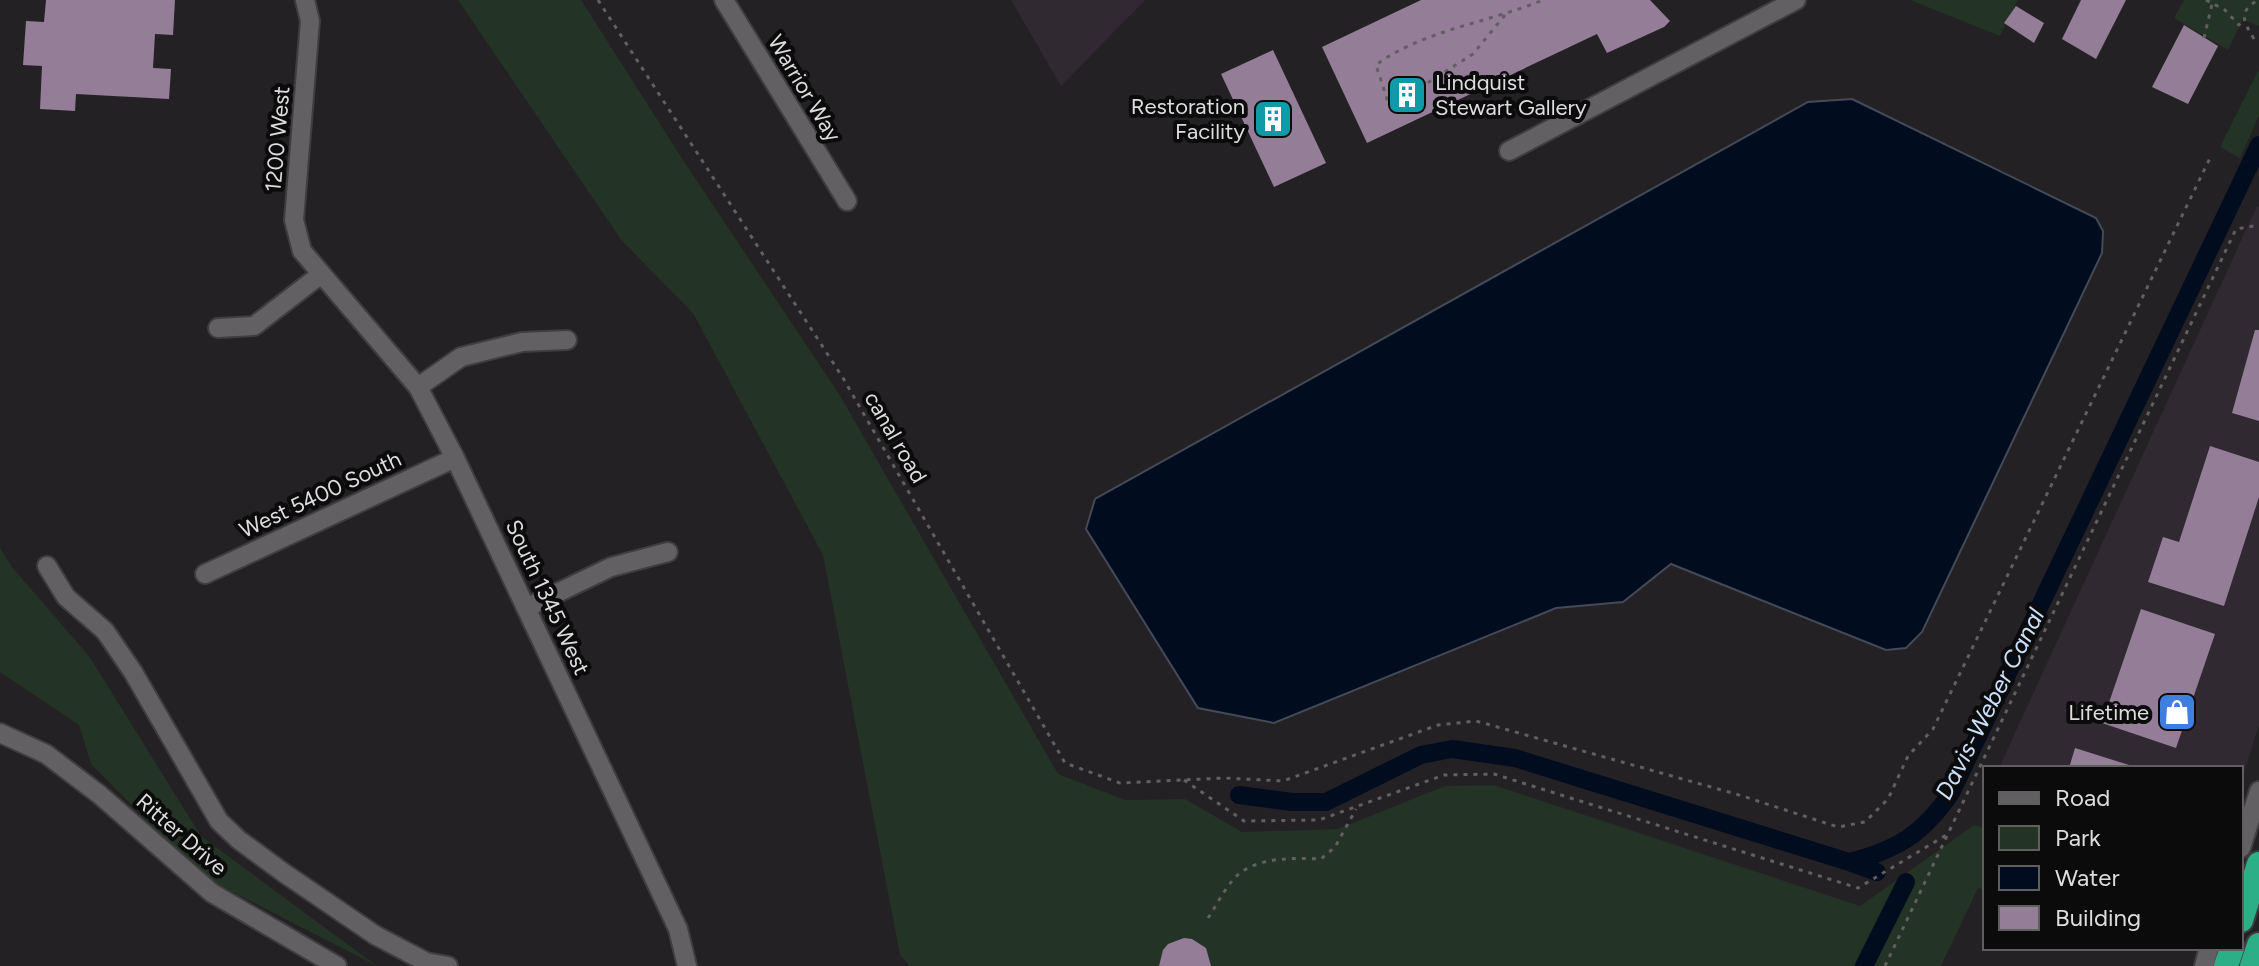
<svg xmlns="http://www.w3.org/2000/svg" width="2259" height="966" viewBox="0 0 2259 966" font-family="Figtree,sans-serif">
<style>
.built{fill:#302931}
.green{fill:#233325}
.water{fill:#010c1f;stroke:#434a58;stroke-width:2}
.lines{fill:none;stroke-linecap:round;stroke-linejoin:round}
.canal{stroke:#010c1f;stroke-width:18}
.building{fill:#937d97}
.minor-casing{stroke:#3f3d3f;stroke-width:22}
.highway-casing{stroke:#3f3d3f;stroke-width:28}
.path{stroke:#615f62;stroke-width:3;stroke-dasharray:4 6;stroke-linecap:butt}
.minor{stroke:#636063;stroke-width:18}
.highway{stroke:#2caf86;stroke-width:24}
.labels{text-anchor:middle;stroke-width:8;stroke-linejoin:round;paint-order:stroke}
.poi-label{font-size:22px;fill:#dddcde;stroke:#0c0b0c;text-anchor:end}
.street-label{font-size:22px;fill:#dddcde;stroke:#0c0b0c}
.water-label{font-size:24px;font-style:italic;fill:#cae0fc;stroke:#0c0b0c}
</style>
<rect width="100%" height="100%" fill="#242124"/>
<path class="built" d="M 1011,0 L 1145,0 L 1061,86 Z
M 2257,206 L 2259,207 L 2259,725 L 2241,782 L 2241,768 L 1999,768 Z"/>
<path class="green" d="M 458,0 L 581,0 L 683,160 L 839,394 L 1058,774 L 1125,800 L 1185,799 L 1242,832 L 1338,829 L 1445,786 L 1494,785 L 1860,906 L 1974,825 L 1985,828 L 1985,890 L 1978,888 L 1941,966 L 910,966 L 900,955 L 823,555 L 693,313 L 622,241 Z
M 1910,0 L 2018,0 L 2000,36 Z
M 2184,0 L 2259,0 L 2259,26 L 2243,19 L 2228,50 L 2174,18 Z
M 2259,69 L 2259,116 L 2240,158 L 2220,147 Z
M 0,548 L 12,567 L 89,656 L 201,836 L 377,966 L 203,877 L 91,764 L 79,725 L 0,672 Z"/>
<path class="water" d="M 1852,99 L 2096,218 L 2103,231 L 2102,253 L 1922,632 L 1906,648 L 1886,650 L 1671,564 L 1623,602 L 1556,608 L 1274,723 L 1198,708 L 1086,529 L 1095,499 L 1808,102 Z"/>
<g class="lines">
<path class="canal" d="M 1239,795 L 1292,802 L 1326,802 L 1421,755 L 1452,749 L 1515,758 L 1849,862 C 1897,850 1923,834 1951,793 L 2259,145
M 1849,862 L 1877,872
M 1864,966 L 1906,882"/>
</g>
<path class="building" d="M 46,0 L 175,0 L 173,35 L 155,34 L 153,68 L 171,69 L 169,99 L 76,94 L 75,111 L 40,109 L 42,66 L 23,65 L 26,21 L 44,22 Z
M 1421,0 L 1650,0 L 1670,21 L 1664,27 L 1607,53 L 1597,34 L 1367,143 L 1322,47 Z
M 2081,0 L 2126,0 L 2096,59 L 2062,39 Z
M 2016,6 L 2044,23 L 2034,43 L 2004,23 Z
M 2184,25 L 2218,46 L 2188,104 L 2152,87 Z
M 1273,50 L 1326,163 L 1274,187 L 1221,74 Z
M 2255,330 L 2259,330 L 2259,421 L 2232,413 Z
M 2210,446 L 2259,462 L 2259,497 L 2224,606 L 2148,582 L 2163,537 L 2179,542 Z
M 2141,609 L 2215,634 L 2176,748 L 2102,723 Z
M 2075,748 L 2129,765 L 2128,768 L 2069,768 Z
M 1184,938 L 1192,939 L 1206,948 L 1211,966 L 1159,966 L 1163,950 L 1168,944 Z"/>
<g class="lines">
<defs>
<path id="minor" d="M 305,0 L 310,21 L 294,220 L 302,251 L 418,387 L 455,458 L 678,929 L 687,966
M 724,0 L 847,201
M 1509,151 L 1796,0
M 218,328 L 254,326 L 320,275
M 418,387 L 461,357 L 522,342 L 567,340
M 47,566 L 66,597 L 105,631 L 133,672 L 219,821 L 239,840 L 284,873 L 375,935 L 426,962 L 448,966
M 205,574 L 455,458
M 526,608 L 611,567 L 668,552
M 0,733 L 46,754 L 100,795 L 212,893 L 337,966
M 2241,848 L 2259,791
M 2204,966 L 2209,948"/>
<path id="highway" d="M 2241,920 L 2259,864
M 2226,966 L 2232,948
M 2252,966 L 2259,945"/>
</defs>
<use href="#minor" class="minor-casing"/>
<use href="#highway" class="highway-casing"/>
<path class="path" d="M 598,0 L 843,378 L 1065,763 L 1120,783 L 1224,778 L 1283,781 L 1438,725 L 1476,721 L 1736,794 L 1838,827 L 1865,822 L 1888,799 L 1908,756 L 1933,729 L 2210,158
M 2206,0 L 2225,10 L 2239,25 L 2243,19
M 1505,15 L 1473,54 L 1421,87 L 1388,102 L 1376,65 C 1421,31 1490,22 1543,0
M 2204,38 L 2212,4
M 2254,39 C 2244,22 2237,12 2258,0
M 1184,780 L 1244,821 L 1319,820 L 1444,775 L 1494,774 L 1858,888 L 1948,834
M 1208,918 C 1216,906 1223,892 1232,881 C 1252,856 1292,858 1321,859 L 1335,847 L 1356,809
M 1885,966 L 2236,229 L 2259,225"/>
<use href="#minor" class="minor"/>
<use href="#highway" class="highway"/>
</g>
<defs>
<symbol id="building-square" viewBox="-11 -11 22 22"><rect x="-9" y="-9" width="18" height="18" rx="4" fill="#0f9aa8" stroke="#0c0b0c"/><path d="M-4-6H4V6H1V3H-1V6H-4ZM-2.5-4.3h1.7v1.8h-1.7ZM.8-4.3h1.7v1.8H.8ZM-2.5-1h1.7V.8h-1.7ZM.8-1h1.7V.8H.8Z" fill="#fff"/></symbol>
<symbol id="shop-square" viewBox="-11 -11 22 22"><rect x="-9" y="-9" width="18" height="18" rx="4" fill="#3f7fe0" stroke="#0c0b0c"/><path d="M-5-2.5h2.3a2.7 3.5 0 0 1 5.4 0H5L5.5 6h-11ZM-1.5-2.5h3a1.5 2.3 0 0 0-3 0Z" fill="#fff"/></symbol>
</defs>
<g fill-rule="evenodd">
<use href="#building-square" x="1385" y="73" width="44" height="44"/>
<use href="#building-square" x="1251" y="97" width="44" height="44"/>
<use href="#shop-square" x="2155" y="690" width="44" height="44"/>
</g>
<g class="labels">
<g class="poi-label">
<text x="1435" y="90" text-anchor="start">Lindquist<tspan x="1435" dy="25">Stewart Gallery</tspan></text>
<text x="1245" y="114">Restoration<tspan x="1245" dy="25">Facility</tspan></text>
<text x="2149" y="720">Lifetime</text>
</g>
<g class="street-label">
<text transform="translate(805 88) rotate(59)" y="8">Warrior Way</text>
<text transform="translate(277 139) rotate(-85)" y="8">1200 West</text>
<text transform="translate(896 437) rotate(60)" y="8">canal road</text>
<text transform="translate(320 494) rotate(-25)" y="8">West 5400 South</text>
<text transform="translate(548 597) rotate(65)" y="8">South 1345 West</text>
<text transform="translate(182 834) rotate(41)" y="8">Ritter Drive</text>
</g>
<g class="water-label">
<text transform="translate(1990 704) rotate(-63)" y="8">Davis-Weber Canal</text>
</g>
</g>
<rect x="1983" y="766" width="260" height="184" fill="#0c0b0c" stroke="#605f60" stroke-width="2"/>
<rect x="1999" y="792" width="40" height="12" fill="#636063" stroke="#605f60" stroke-width="2"/>
<text x="2055" y="806" font-size="24" fill="#dddcde">Road</text>
<rect x="1999" y="826" width="40" height="24" fill="#233325" stroke="#605f60" stroke-width="2"/>
<text x="2055" y="846" font-size="24" fill="#dddcde">Park</text>
<rect x="1999" y="866" width="40" height="24" fill="#010c1f" stroke="#605f60" stroke-width="2"/>
<text x="2055" y="886" font-size="24" fill="#dddcde">Water</text>
<rect x="1999" y="906" width="40" height="24" fill="#937d97" stroke="#605f60" stroke-width="2"/>
<text x="2055" y="926" font-size="24" fill="#dddcde">Building</text>
</svg>
